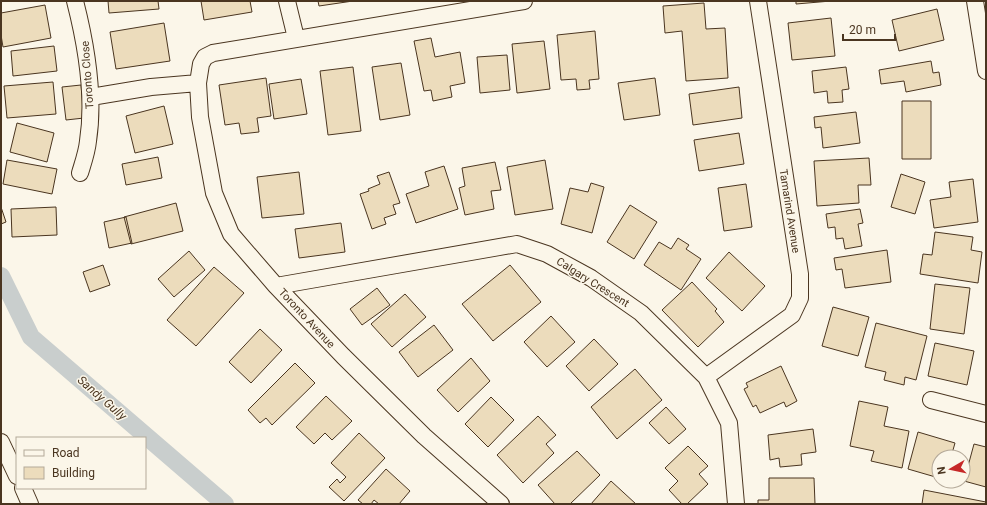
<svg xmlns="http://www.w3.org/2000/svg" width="987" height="505" viewBox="0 0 987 505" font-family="Roboto,sans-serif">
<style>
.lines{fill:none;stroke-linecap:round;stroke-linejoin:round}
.canal{stroke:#c9cecd;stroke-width:18}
.building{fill:#ecdcbc;stroke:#4a3520}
.minor-casing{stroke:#4a3520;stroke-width:18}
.minor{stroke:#fbf6e9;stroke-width:16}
.labels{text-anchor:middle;stroke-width:3;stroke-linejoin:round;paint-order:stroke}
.street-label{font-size:11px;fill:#4a3520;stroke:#fbf6e9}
.water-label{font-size:12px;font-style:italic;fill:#4a3520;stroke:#fbf6e9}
</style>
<rect width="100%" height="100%" fill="#fbf6e9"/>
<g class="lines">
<path class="canal" d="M 1,276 L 31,337 L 225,504"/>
</g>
<path class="building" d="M 108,1 L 158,1 L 159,9 L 109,13 Z
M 201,1 L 250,1 L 252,12 L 204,20 Z
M 318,1 L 353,1 L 319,6 Z
M 796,1 L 831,1 L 796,4 Z
M 704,3 L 706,29 L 725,28 L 728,78 L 686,81 L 682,31 L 665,33 L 663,6 Z
M 45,5 L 51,38 L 3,47 L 1,35 L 1,13 Z
M 937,9 L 944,40 L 899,51 L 892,20 Z
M 831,18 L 835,56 L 792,60 L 788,23 Z
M 164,23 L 170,61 L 116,69 L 110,32 Z
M 595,31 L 599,79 L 589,80 L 590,89 L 577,90 L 576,79 L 561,80 L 557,35 Z
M 431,38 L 435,57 L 460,52 L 465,83 L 450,86 L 452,97 L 433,101 L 431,90 L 424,91 L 414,41 Z
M 544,41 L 550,89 L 517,93 L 512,44 Z
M 54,46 L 57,71 L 13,76 L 11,51 Z
M 507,55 L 510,90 L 480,93 L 477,57 Z
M 931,61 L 933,73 L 939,72 L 941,85 L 906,92 L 904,81 L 881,84 L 879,70 Z
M 401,63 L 410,115 L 380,120 L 372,67 Z
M 353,67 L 361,131 L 328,135 L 320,71 Z
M 846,67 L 849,89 L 842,90 L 843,102 L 828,103 L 827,91 L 814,93 L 812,71 Z
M 266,78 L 271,116 L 257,118 L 259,132 L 241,134 L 239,123 L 225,125 L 219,85 Z
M 655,78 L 660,115 L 624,120 L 618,83 Z
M 301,79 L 307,114 L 274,119 L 269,84 Z
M 53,82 L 56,114 L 7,118 L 4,86 Z
M 81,85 L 84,118 L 66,120 L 62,87 Z
M 739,87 L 742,118 L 693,125 L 689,94 Z
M 902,101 L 931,101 L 931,159 L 902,159 Z
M 164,106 L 173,144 L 135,153 L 126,116 Z
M 856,112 L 860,143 L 823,148 L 821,127 L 815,128 L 814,117 Z
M 17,123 L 54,133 L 47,162 L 10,152 Z
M 739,133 L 744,164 L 699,171 L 694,140 Z
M 158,157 L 162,178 L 126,185 L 122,164 Z
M 869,158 L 871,185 L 858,185 L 859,203 L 817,206 L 814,161 Z
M 7,160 L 57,169 L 52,194 L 3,184 Z
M 545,160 L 553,209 L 515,215 L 507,167 Z
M 495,162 L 501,190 L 491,191 L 494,209 L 465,215 L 459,188 L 465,186 L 462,168 Z
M 444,166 L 458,209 L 416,223 L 406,194 L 429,186 L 425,172 Z
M 299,172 L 304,214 L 262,218 L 257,177 Z
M 389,172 L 400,203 L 393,205 L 396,214 L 384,218 L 386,224 L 372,229 L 360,194 L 369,191 L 368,189 L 380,184 L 377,176 Z
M 901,174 L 925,182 L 915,214 L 891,207 Z
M 973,179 L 978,222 L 934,228 L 930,200 L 951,197 L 949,182 Z
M 591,183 L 604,187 L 592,233 L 561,224 L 570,188 L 588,192 Z
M 746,184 L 752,227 L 724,231 L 718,188 Z
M 176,203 L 183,231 L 131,244 L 124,217 Z
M 630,205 L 657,222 L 634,259 L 607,242 Z
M 1,207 L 6,222 L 1,224 Z
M 56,207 L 57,235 L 12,237 L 11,209 Z
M 860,209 L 863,223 L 858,224 L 862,246 L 845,249 L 843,238 L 836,239 L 835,227 L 828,228 L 826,214 Z
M 126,217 L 132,243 L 109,248 L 104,222 Z
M 341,223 L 345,252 L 299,258 L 295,229 Z
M 935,232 L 973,237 L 971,250 L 982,252 L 978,283 L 920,274 L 923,254 L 932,255 Z
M 678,238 L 689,245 L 686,249 L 701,259 L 681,290 L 644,265 L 659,242 L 671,249 Z
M 887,250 L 891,282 L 845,288 L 842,269 L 836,270 L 834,258 Z
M 189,251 L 205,270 L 174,297 L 158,279 Z
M 729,252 L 765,286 L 742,311 L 706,278 Z
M 103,265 L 110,285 L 90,292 L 83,272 Z
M 510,265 L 541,302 L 493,341 L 462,304 Z
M 214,267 L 244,293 L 196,346 L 167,320 Z
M 692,282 L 717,309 L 715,311 L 724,322 L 698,347 L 662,310 Z
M 935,284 L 970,288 L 964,334 L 930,329 Z
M 377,288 L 390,305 L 362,325 L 350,309 Z
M 405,294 L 426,317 L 392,347 L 371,324 Z
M 833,307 L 869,317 L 858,356 L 822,346 Z
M 551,316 L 575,342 L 547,367 L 524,342 Z
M 876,323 L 927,336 L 916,380 L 905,377 L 904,385 L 884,380 L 886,372 L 865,367 Z
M 434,325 L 453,350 L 418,377 L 399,352 Z
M 260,329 L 282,350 L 251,383 L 229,362 Z
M 594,339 L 618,364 L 589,391 L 566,366 Z
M 935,343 L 974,351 L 967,385 L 928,376 Z
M 471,358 L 490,381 L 458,412 L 437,390 Z
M 295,363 L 315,383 L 272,425 L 266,418 L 260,423 L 248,410 Z
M 781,366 L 797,401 L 786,407 L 784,402 L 760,413 L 756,405 L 753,407 L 744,389 L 748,387 L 746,383 Z
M 635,369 L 662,400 L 617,439 L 591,407 Z
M 326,396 L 352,421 L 332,440 L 325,433 L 314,444 L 296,427 Z
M 491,397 L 514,420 L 488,447 L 465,424 Z
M 859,401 L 888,407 L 884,426 L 909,431 L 902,468 L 871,461 L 874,451 L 850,446 Z
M 666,407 L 686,429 L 669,444 L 649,423 Z
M 538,416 L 556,435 L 546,444 L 554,453 L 523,483 L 497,455 Z
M 813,429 L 816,452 L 801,454 L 802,465 L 780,467 L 779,458 L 770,460 L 768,435 Z
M 918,432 L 955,443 L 951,457 L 939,457 L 939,478 L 908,469 Z
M 359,433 L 385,458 L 344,501 L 329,487 L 337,479 L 340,483 L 346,477 L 331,463 Z
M 974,444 L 986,447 L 986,487 L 964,481 Z
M 688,446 L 708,466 L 699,474 L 708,484 L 687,504 L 682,504 L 669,490 L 678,481 L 665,468 Z
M 577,451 L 600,475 L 570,504 L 555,504 L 538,485 Z
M 386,469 L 410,491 L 399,504 L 379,504 L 374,500 L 371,504 L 363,504 L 358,500 Z
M 769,478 L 814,478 L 815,504 L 758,504 L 758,500 L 769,500 Z
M 611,481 L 636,504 L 591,504 Z
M 924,490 L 986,502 L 986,504 L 922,504 Z"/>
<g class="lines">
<defs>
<path id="minor" d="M 75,1 C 86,44 95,96 88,141 C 87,152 83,163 80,173
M 287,1 L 296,38
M 975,1 L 986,71
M 91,97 L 151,87 L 198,83
M 276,286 L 517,244 L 547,254 L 591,278 L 641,313 L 706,377 L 729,423 L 736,504
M 706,377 L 792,315 L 800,298 L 800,274 L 758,1
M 931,400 L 986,414
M 1,442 L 17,476
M 23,488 L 30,504
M 501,504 L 424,436 L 343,356 L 276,286 L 231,234 L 214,193 L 200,117 L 198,83 L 201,64 L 205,57 L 213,53 L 524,1"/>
</defs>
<use href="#minor" class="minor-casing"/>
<use href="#minor" class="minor"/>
</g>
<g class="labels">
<g class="street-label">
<text transform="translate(87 75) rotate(-94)" y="4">Toronto Close</text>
<text transform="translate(790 211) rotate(81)" y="4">Tamarind Avenue</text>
<text transform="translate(593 282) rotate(32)" y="4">Calgary Crescent</text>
<text transform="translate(307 318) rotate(47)" y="4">Toronto Avenue</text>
</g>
<g class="water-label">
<text transform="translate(102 398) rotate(41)" y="4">Sandy Gully</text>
</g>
</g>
<rect width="987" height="505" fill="none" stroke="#4a3520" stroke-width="4"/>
<rect x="16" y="437" width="130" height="52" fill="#fbf6e9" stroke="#b4a999"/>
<rect x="24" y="450" width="20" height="6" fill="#fbf6e9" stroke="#b4a999"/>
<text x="52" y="457" font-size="12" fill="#4a3520">Road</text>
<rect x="24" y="467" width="20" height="12" fill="#ecdcbc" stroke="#b4a999"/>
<text x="52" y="477" font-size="12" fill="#4a3520">Building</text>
<g transform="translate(951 469) rotate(261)"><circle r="19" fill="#fbf6e9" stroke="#b4a999"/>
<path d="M0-3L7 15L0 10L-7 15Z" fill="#c62828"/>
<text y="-6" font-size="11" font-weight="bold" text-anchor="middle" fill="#4a3520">N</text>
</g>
<path d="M843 34v6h52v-6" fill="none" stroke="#4a3520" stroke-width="2"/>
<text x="849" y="34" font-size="12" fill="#4a3520" stroke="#fbf6e9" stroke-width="3" paint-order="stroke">20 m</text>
</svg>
